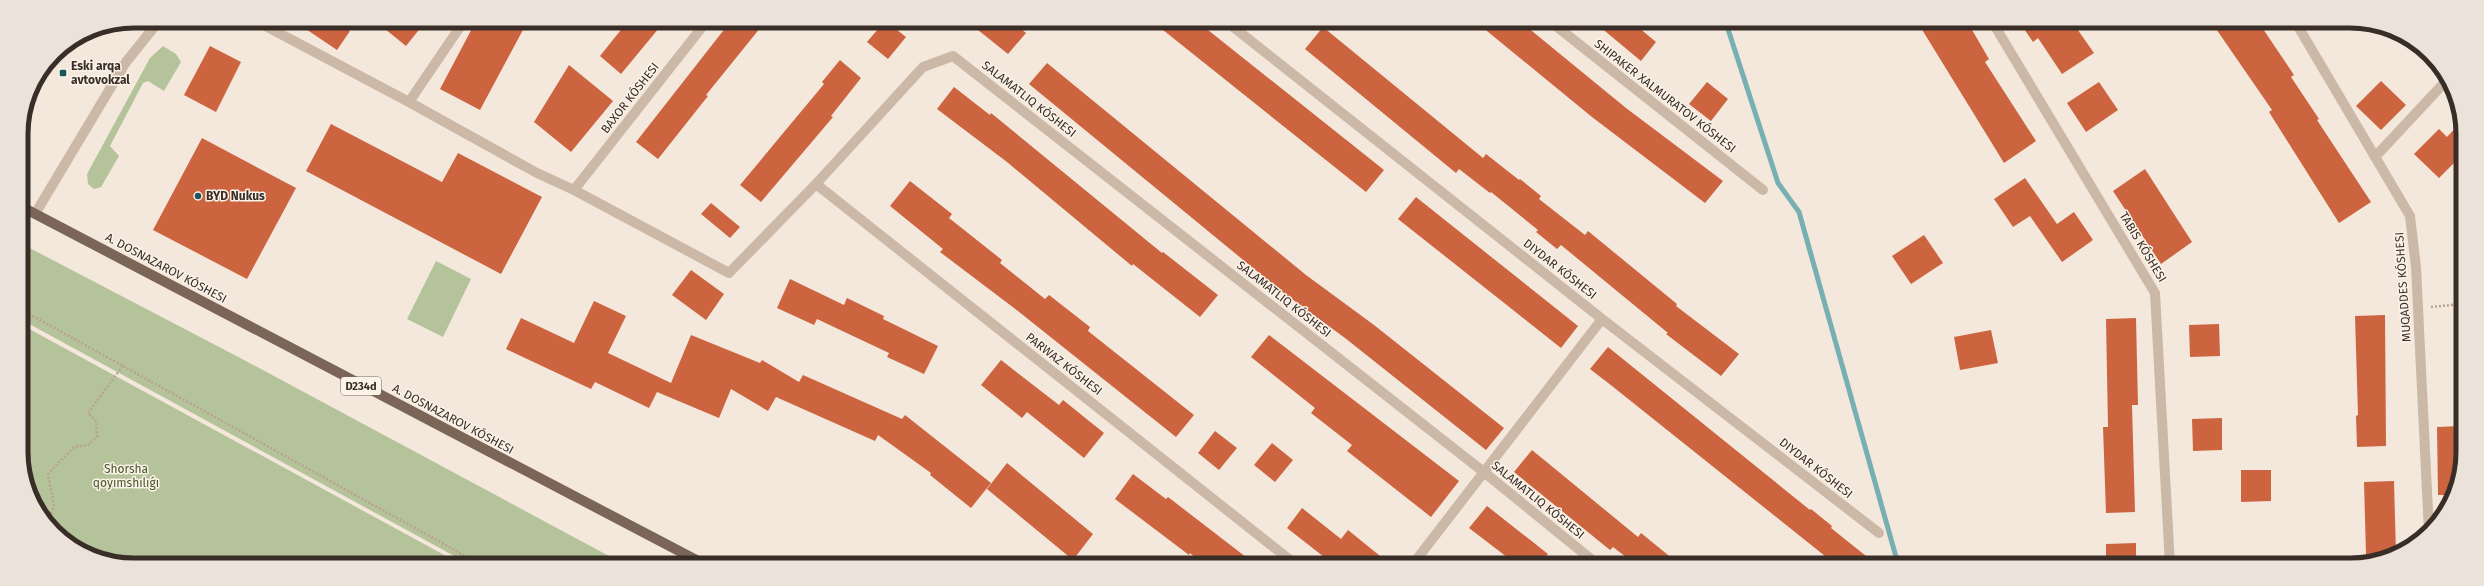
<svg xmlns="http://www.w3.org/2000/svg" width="2484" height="586" viewBox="0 0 2484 586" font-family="'Fira Sans',sans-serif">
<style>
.green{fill:#b5c39a}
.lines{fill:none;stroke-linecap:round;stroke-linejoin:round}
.stream{stroke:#78afb2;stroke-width:5}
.building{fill:#cd6440}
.path{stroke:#b8a290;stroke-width:2.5;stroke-dasharray:2 2;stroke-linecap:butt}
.minor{stroke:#ccb8a6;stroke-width:10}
.tertiary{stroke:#ccb8a6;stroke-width:10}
.primary{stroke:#7b6458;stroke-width:10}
.poi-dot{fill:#1a575c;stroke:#fbf2e8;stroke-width:1.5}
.labels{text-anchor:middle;stroke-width:3;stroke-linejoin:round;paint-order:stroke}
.shield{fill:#fbf2e8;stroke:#726861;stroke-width:1}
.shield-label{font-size:11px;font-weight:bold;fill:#382d27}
.poi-label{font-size:12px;font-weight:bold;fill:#382d27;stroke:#fbf2e8;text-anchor:start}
.street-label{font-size:12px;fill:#382d27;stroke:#fbf2e8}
.park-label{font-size:12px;fill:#46582a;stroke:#fbf2e8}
.rim{fill:none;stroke:#382d27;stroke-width:5}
</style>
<rect width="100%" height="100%" fill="#f3e8db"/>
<path class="green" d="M 163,46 L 176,54 L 181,62 L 164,91 L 148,81 L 143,83 L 110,146 L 119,156 L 101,187 L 94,189 L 88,184 L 87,174 L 150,58 Z
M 22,244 L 244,360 L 622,563 L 467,563 L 22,320 Z
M 436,261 L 471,279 L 443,337 L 407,319 Z
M 22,325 L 459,563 L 112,563 L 54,532 L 23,474 Z"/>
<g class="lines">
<path class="stream" d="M 1726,23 L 1778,183 L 1799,212 L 1898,564"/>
</g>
<path class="building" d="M 294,21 L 335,21 L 350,31 L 337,50 Z
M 391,21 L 426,21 L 406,46 L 385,29 Z
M 476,21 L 517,21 L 524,28 L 480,110 L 440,89 Z
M 628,21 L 664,22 L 621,74 L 600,56 Z
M 730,22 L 765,22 L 706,95 L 708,96 L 658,159 L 636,142 Z
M 884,22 L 887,22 L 906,37 L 888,59 L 867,42 Z
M 968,22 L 1013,22 L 1026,33 L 1008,54 Z
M 1153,22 L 1198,22 L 1384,170 L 1366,192 Z
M 1476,22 L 1521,22 L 1626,108 L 1723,181 L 1705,203 L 1592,117 Z
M 1594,22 L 1632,22 L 1656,42 L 1641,61 Z
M 1918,23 L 1968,23 L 1989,59 L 1985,62 L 2036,141 L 2004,163 Z
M 2020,23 L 2073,23 L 2094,53 L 2062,74 L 2038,38 L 2033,42 Z
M 2212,23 L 2259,23 L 2294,75 L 2291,77 L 2319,119 L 2317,120 L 2371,202 L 2339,223 L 2269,112 L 2272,110 Z
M 1323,27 L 1483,158 L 1486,154 L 1519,180 L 1520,179 L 1541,196 L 1539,199 L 1585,235 L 1588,231 L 1677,304 L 1676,306 L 1739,354 L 1721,376 L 1666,334 L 1668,333 L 1561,245 L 1557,249 L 1536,232 L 1538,230 L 1491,192 L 1490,193 L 1459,169 L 1456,173 L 1305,49 Z
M 210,46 L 241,62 L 216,112 L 184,95 Z
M 840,60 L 861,78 L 831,116 L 833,117 L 761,202 L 740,185 L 824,84 L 822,82 Z
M 1047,63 L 1306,275 L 1374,325 L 1504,428 L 1486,450 L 1345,338 L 1281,291 L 1029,84 Z
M 569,65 L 613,101 L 571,152 L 534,122 Z
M 2381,81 L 2406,105 L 2381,130 L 2356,106 Z
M 1707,82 L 1728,99 L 1711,121 L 1689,104 Z
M 2099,82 L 2118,110 L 2086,132 L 2067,103 Z
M 954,87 L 990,115 L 991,113 L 1162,253 L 1163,252 L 1218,295 L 1200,317 L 1133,264 L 1132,266 L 1007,162 L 937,109 Z
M 2461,122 L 2461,156 L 2439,178 L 2414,154 L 2439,129 L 2447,137 Z
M 331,124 L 442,182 L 458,153 L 542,197 L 501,274 L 306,171 Z
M 202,138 L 296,188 L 247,279 L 153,230 Z
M 2145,169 L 2192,242 L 2161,264 L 2113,191 Z
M 2025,178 L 2057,224 L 2074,212 L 2093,240 L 2062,262 L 2030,216 L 2013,227 L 1994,199 Z
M 910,181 L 952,214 L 949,218 L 1002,260 L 1000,263 L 1045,299 L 1049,295 L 1090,327 L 1088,331 L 1194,415 L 1176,437 L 1014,308 L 940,252 L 943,249 L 890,206 Z
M 1416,197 L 1578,326 L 1561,348 L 1398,219 Z
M 711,203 L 740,227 L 730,238 L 701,214 Z
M 1924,235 L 1943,263 L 1911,284 L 1892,256 Z
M 691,270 L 724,294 L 706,320 L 672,295 Z
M 790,279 L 844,305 L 847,298 L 884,316 L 883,319 L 938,346 L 924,374 L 887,357 L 889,353 L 817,319 L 814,325 L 777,308 Z
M 594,301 L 626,316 L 608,353 L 671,383 L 691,335 L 760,363 L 762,360 L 799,382 L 803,375 L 902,419 L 905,415 L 991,483 L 971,508 L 930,475 L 931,473 L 878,435 L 875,441 L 776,397 L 768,411 L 731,389 L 719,418 L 657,392 L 649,408 L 595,382 L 591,389 L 506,349 L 521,318 L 574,343 Z
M 2385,315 L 2386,446 L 2357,447 L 2356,416 L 2358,415 L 2355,316 Z
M 2136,318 L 2138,405 L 2132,405 L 2135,512 L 2106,513 L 2103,427 L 2108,427 L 2106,319 Z
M 2219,324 L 2220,356 L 2190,357 L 2189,325 Z
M 1991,330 L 1998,363 L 1960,370 L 1954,337 Z
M 1269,335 L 1459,481 L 1431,517 L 1347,451 L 1352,445 L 1311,413 L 1315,408 L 1251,357 Z
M 1608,347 L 1810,510 L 1811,509 L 1832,526 L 1831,528 L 1876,564 L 1835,564 L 1612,386 L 1590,369 Z
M 1001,360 L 1059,405 L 1063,400 L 1104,433 L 1084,458 L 1027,412 L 1022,418 L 981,385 Z
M 2222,418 L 2222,450 L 2193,451 L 2192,419 Z
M 2461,426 L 2461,474 L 2453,495 L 2438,495 L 2437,427 Z
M 1215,431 L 1237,448 L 1219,470 L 1198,453 Z
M 1272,443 L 1293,460 L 1275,482 L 1254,465 Z
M 1532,450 L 1638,537 L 1641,533 L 1679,564 L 1635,564 L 1613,547 L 1610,550 L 1514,472 Z
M 1007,463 L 1093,534 L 1073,560 L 987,489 Z
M 2241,470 L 2271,470 L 2271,501 L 2241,502 Z
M 1133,474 L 1166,499 L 1168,497 L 1255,564 L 1203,564 L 1190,553 L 1189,555 L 1115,499 Z
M 2394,481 L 2396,554 L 2366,555 L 2364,482 Z
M 1487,506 L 1548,554 L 1539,564 L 1516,564 L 1469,528 Z
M 1302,508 L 1341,539 L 1348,530 L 1390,564 L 1333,564 L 1287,528 Z
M 2136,543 L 2136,565 L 2106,565 L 2106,544 Z"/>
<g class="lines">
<path class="path" d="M 2431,307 L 2461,304
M 22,310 L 478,563
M 48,521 L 54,506 L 48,474 L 74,447 L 88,445 L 97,437 L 96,421 L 88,413 L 124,364"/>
<path class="minor" d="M 256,21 L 409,102 L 537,173 L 574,190 L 729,273 L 816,184 L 923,67 L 953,56 L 1485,473 L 1597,564
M 1227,22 L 1602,319 L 1879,533
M 1551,22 L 1763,190
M 1993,23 L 2155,293 L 2170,565
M 2296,23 L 2410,216 L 2416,267 L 2429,532
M 409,102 L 464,21
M 2375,157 L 2445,82
M 816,184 L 1295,564
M 574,190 L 706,22
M 1413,564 L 1602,319"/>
<path class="tertiary" d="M 35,214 L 126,62 L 159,21"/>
<path class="primary" d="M 22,207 L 702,563"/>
</g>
<g class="poi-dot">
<rect x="59" y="69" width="8" height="8" rx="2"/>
<circle cx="198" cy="196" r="4"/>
</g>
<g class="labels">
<rect class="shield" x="341" y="377" width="40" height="18" rx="3"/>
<g class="shield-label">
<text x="361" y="390">D234d</text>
</g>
<g class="poi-label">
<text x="71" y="70">Eski arqa<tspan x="71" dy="14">avtovokzal</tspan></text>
<text x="206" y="200">BYD Nukus</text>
</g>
<g class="street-label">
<text transform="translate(1665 96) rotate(38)" y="4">SHIPAKER XALMURATOV KÓSHESI</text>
<text transform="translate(630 98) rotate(-52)" y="4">BAXOR KÓSHESI</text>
<text transform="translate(1029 99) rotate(38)" y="4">SALAMATLIQ KÓSHESI</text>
<text transform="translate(2143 247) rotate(59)" y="4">TABIS KÓSHESI</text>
<text transform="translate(166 268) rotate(28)" y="4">A. DOSNAZAROV KÓSHESI</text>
<text transform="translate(1560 269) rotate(38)" y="4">DIYDAR KÓSHESI</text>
<text transform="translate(2403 287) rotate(-94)" y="4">MUQADDES KÓSHESI</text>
<text transform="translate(1284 299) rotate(38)" y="4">SALAMATLIQ KÓSHESI</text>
<text transform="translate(1064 364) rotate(38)" y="4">PARWAZ KÓSHESI</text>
<text transform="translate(453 419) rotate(28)" y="4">A. DOSNAZAROV KÓSHESI</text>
<text transform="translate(1816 468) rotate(38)" y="4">DIYDAR KÓSHESI</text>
<text transform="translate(1538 500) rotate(39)" y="4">SALAMATLIQ KÓSHESI</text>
</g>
<g class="park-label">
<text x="126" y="473">Shorsha<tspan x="126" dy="14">qoyımshılıǵı</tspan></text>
</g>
</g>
<path d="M0 0H2484V586H0ZM134 28H2350A106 106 0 0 1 2456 134V452A106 106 0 0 1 2350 558H134A106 106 0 0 1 28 452V134A106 106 0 0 1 134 28Z" fill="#ebe2d9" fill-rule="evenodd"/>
<path class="rim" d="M134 28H2350A106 106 0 0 1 2456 134V452A106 106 0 0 1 2350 558H134A106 106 0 0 1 28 452V134A106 106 0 0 1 134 28Z"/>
</svg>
